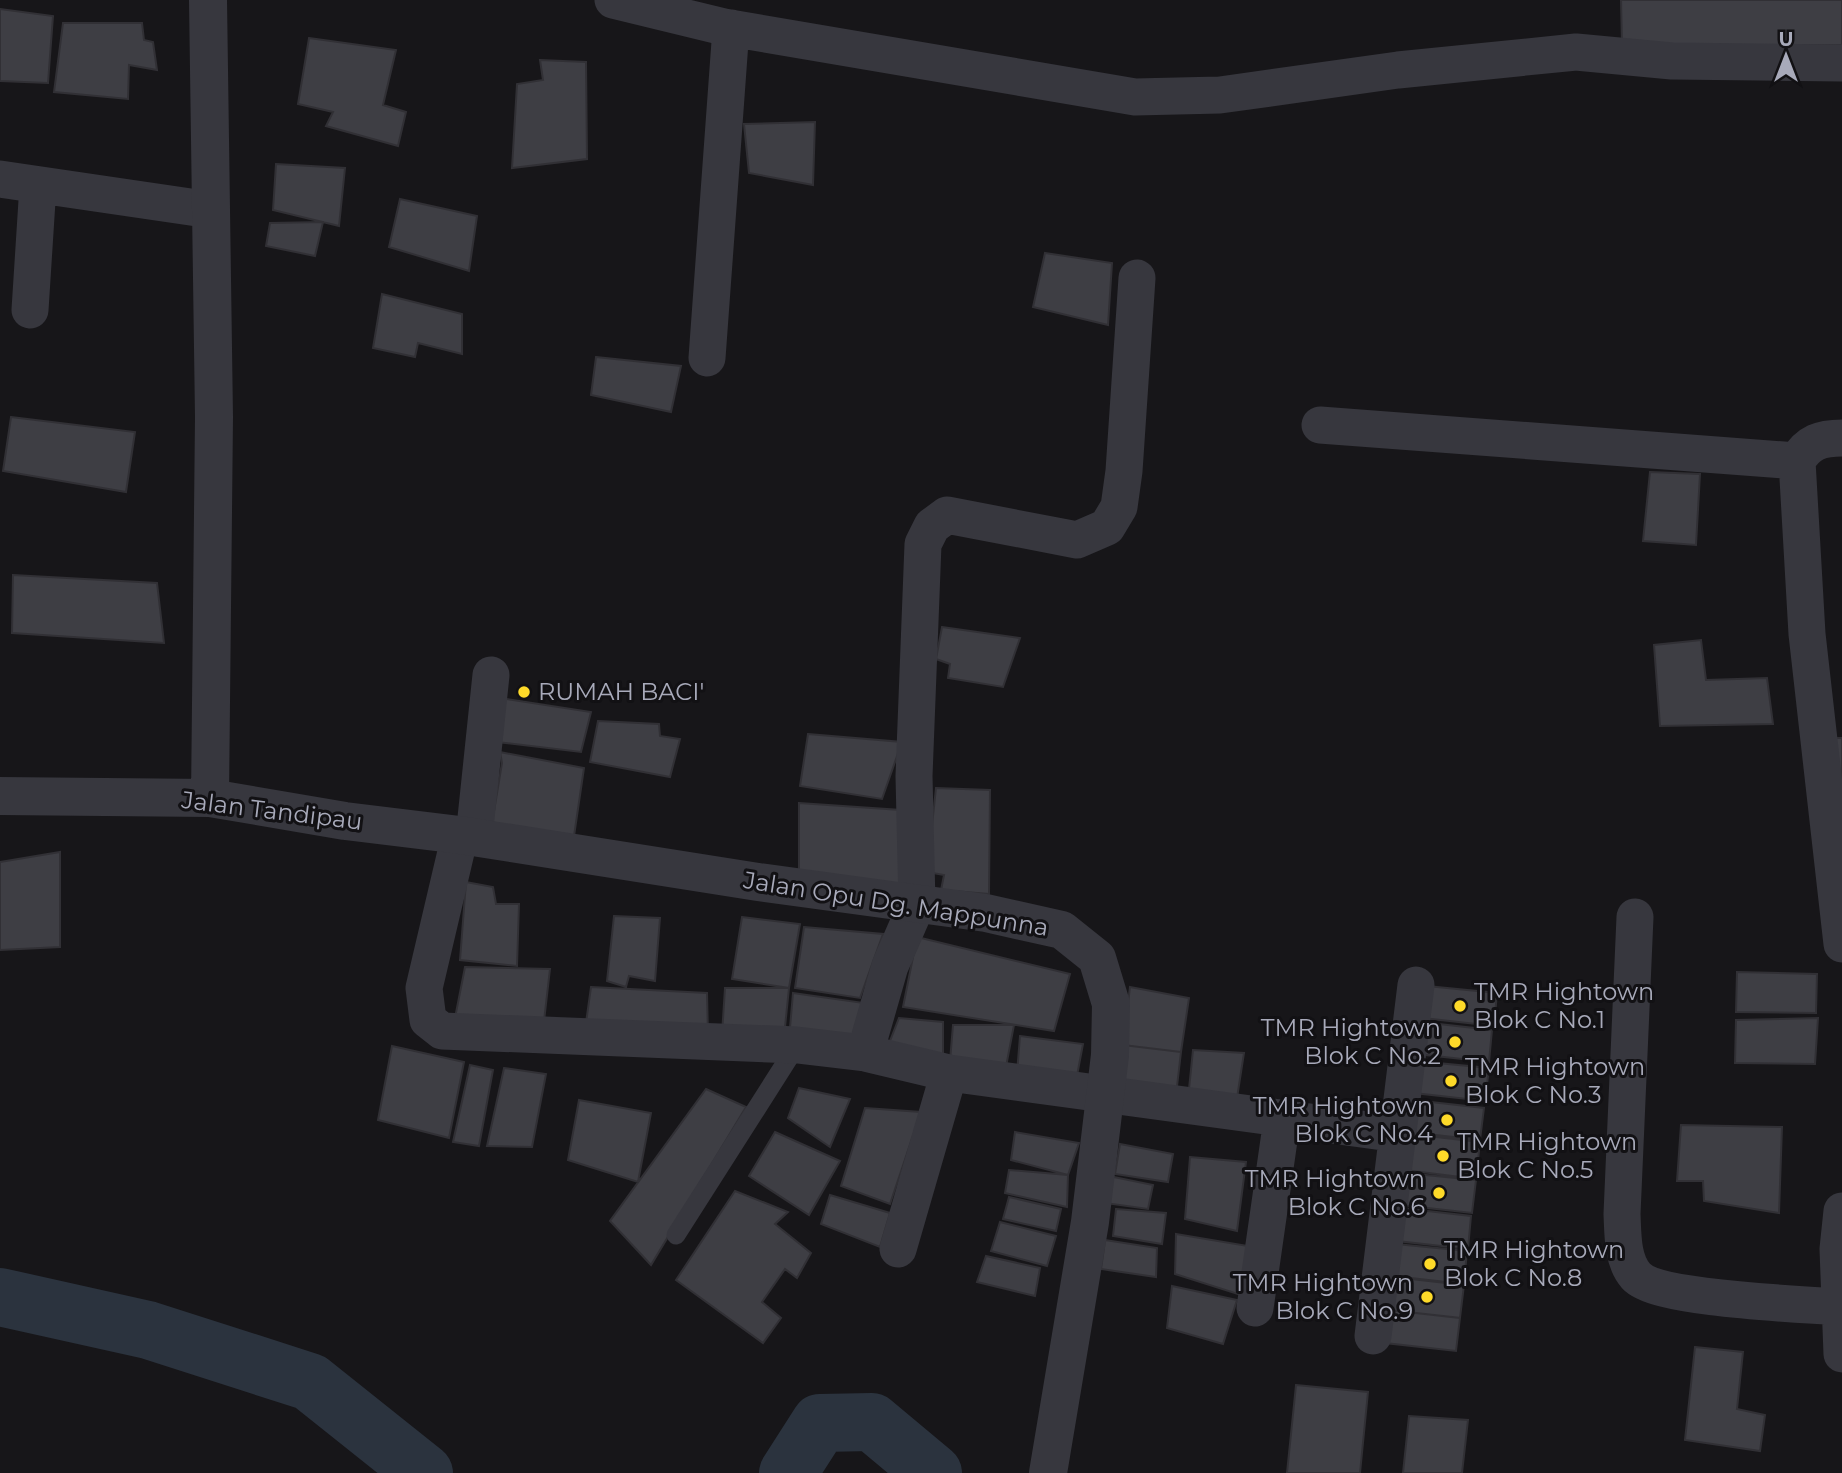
<svg xmlns="http://www.w3.org/2000/svg" width="1842" height="1473" viewBox="0 0 1842 1473" font-family="Montserrat,sans-serif">
<style>
.lines{fill:none;stroke-linecap:round;stroke-linejoin:round}
.river{stroke:#2b333e;stroke-width:58}
.building{fill:#3e3e44;stroke:#313035;stroke-width:2}
.service{stroke:#37373e;stroke-width:19}
.minor{stroke:#37373e;stroke-width:37}
.tertiary{stroke:#37373e;stroke-width:38}
.poi-dot{fill:#feda29;stroke:#121114;stroke-width:2.5}
.labels{text-anchor:middle;stroke-width:6;stroke-linejoin:round;paint-order:stroke}
.poi-label{font-size:24px;fill:#a8aaba;stroke:#121114;text-anchor:start}
.street-label{font-size:24px;fill:#a8aaba;stroke:#121114}
</style>
<rect width="100%" height="100%" fill="#171619"/>
<g class="lines">
<path class="river" d="M 0,1297 L 148,1330 L 310,1382 L 424,1473
M 788,1473 L 820,1423 L 872,1422 L 933,1473"/>
</g>
<path class="building" d="M 1621,0 L 1842,0 L 1842,45 L 1622,45 Z
M 0,9 L 53,16 L 48,83 L 0,81 Z
M 63,23 L 142,23 L 144,40 L 153,42 L 157,70 L 129,65 L 128,99 L 54,92 Z
M 309,38 L 396,50 L 383,105 L 406,112 L 398,146 L 326,126 L 333,112 L 298,104 Z
M 540,60 L 586,62 L 587,159 L 512,168 L 517,84 L 543,80 Z
M 815,122 L 813,185 L 749,173 L 744,124 Z
M 276,164 L 345,168 L 339,226 L 273,210 Z
M 400,199 L 477,216 L 469,271 L 389,247 Z
M 323,222 L 315,256 L 266,246 L 270,223 Z
M 1045,253 L 1112,263 L 1108,325 L 1033,307 Z
M 382,294 L 462,314 L 462,354 L 418,343 L 415,357 L 373,348 Z
M 596,357 L 681,366 L 671,412 L 591,395 Z
M 11,417 L 135,432 L 126,492 L 3,471 Z
M 1650,472 L 1700,474 L 1696,545 L 1643,541 Z
M 13,575 L 157,583 L 164,643 L 12,633 Z
M 942,627 L 1020,638 L 1003,687 L 948,678 L 950,664 L 936,659 Z
M 1701,640 L 1706,680 L 1767,678 L 1773,724 L 1660,726 L 1654,645 Z
M 500,698 L 591,712 L 581,752 L 497,742 Z
M 598,721 L 659,724 L 660,736 L 680,739 L 670,777 L 590,762 Z
M 808,734 L 902,742 L 882,799 L 800,786 Z
M 1834,738 L 1842,738 L 1842,784 Z
M 500,752 L 584,768 L 573,843 L 491,829 L 502,763 Z
M 936,788 L 990,790 L 989,894 L 941,890 L 944,875 L 927,872 Z
M 799,803 L 901,810 L 902,891 L 799,878 Z
M 60,852 L 60,947 L 0,950 L 0,862 Z
M 466,882 L 493,887 L 496,904 L 519,904 L 517,966 L 460,960 Z
M 614,916 L 660,918 L 655,981 L 629,976 L 626,987 L 607,981 Z
M 742,917 L 800,924 L 789,988 L 732,979 Z
M 804,927 L 883,934 L 860,998 L 795,988 Z
M 917,937 L 1070,974 L 1054,1031 L 903,1007 Z
M 465,967 L 550,969 L 543,1030 L 454,1023 Z
M 1737,972 L 1817,974 L 1816,1013 L 1736,1012 Z
M 1427,986 L 1497,993 L 1494,1026 L 1423,1018 Z
M 591,987 L 707,993 L 708,1035 L 585,1030 Z
M 1130,987 L 1189,998 L 1181,1052 L 1123,1045 Z
M 725,988 L 789,988 L 784,1037 L 722,1034 Z
M 793,993 L 864,1003 L 853,1045 L 789,1039 Z
M 899,1018 L 943,1022 L 943,1059 L 888,1046 Z
M 1818,1018 L 1815,1064 L 1735,1063 L 1736,1020 Z
M 1421,1022 L 1492,1030 L 1489,1062 L 1417,1054 Z
M 953,1025 L 1014,1025 L 1005,1072 L 949,1073 Z
M 1020,1036 L 1083,1044 L 1076,1081 L 1017,1073 Z
M 1123,1045 L 1181,1052 L 1176,1095 L 1120,1088 Z
M 392,1046 L 464,1062 L 449,1138 L 378,1120 Z
M 1193,1050 L 1244,1053 L 1237,1098 L 1189,1089 Z
M 1417,1061 L 1489,1068 L 1485,1101 L 1414,1093 Z
M 470,1065 L 493,1070 L 479,1146 L 453,1142 Z
M 504,1068 L 546,1074 L 532,1147 L 487,1146 Z
M 799,1088 L 850,1099 L 830,1147 L 788,1118 Z
M 706,1089 L 746,1107 L 651,1265 L 610,1221 Z
M 579,1100 L 651,1113 L 638,1182 L 568,1160 Z
M 1413,1100 L 1484,1108 L 1480,1140 L 1409,1132 Z
M 865,1108 L 921,1112 L 890,1204 L 841,1186 Z
M 1681,1125 L 1782,1127 L 1779,1213 L 1704,1201 L 1703,1181 L 1677,1181 Z
M 775,1132 L 840,1161 L 809,1215 L 749,1176 Z
M 1015,1132 L 1079,1143 L 1068,1175 L 1011,1160 Z
M 1410,1134 L 1480,1142 L 1476,1179 L 1405,1170 Z
M 1120,1144 L 1173,1154 L 1168,1182 L 1115,1174 Z
M 1190,1157 L 1246,1162 L 1237,1231 L 1185,1219 Z
M 1009,1170 L 1068,1175 L 1067,1207 L 1005,1193 Z
M 1405,1173 L 1476,1180 L 1472,1213 L 1401,1205 Z
M 1109,1176 L 1153,1185 L 1148,1209 L 1105,1203 Z
M 735,1191 L 788,1212 L 775,1224 L 811,1253 L 797,1278 L 785,1269 L 762,1302 L 781,1318 L 763,1343 L 676,1280 Z
M 830,1195 L 890,1213 L 880,1247 L 821,1224 Z
M 1009,1197 L 1061,1209 L 1056,1231 L 1003,1219 Z
M 1401,1208 L 1471,1216 L 1468,1249 L 1397,1241 Z
M 1116,1209 L 1166,1213 L 1162,1244 L 1113,1236 Z
M 1000,1222 L 1056,1236 L 1047,1266 L 991,1251 Z
M 1176,1234 L 1248,1246 L 1241,1295 L 1175,1274 Z
M 1105,1240 L 1157,1248 L 1156,1277 L 1101,1269 Z
M 1396,1244 L 1467,1251 L 1464,1284 L 1393,1276 Z
M 986,1256 L 1040,1268 L 1035,1296 L 977,1282 Z
M 1393,1277 L 1464,1285 L 1460,1318 L 1389,1310 Z
M 1172,1286 L 1237,1300 L 1223,1344 L 1167,1328 Z
M 1389,1310 L 1460,1318 L 1456,1351 L 1385,1343 Z
M 1695,1347 L 1743,1352 L 1737,1409 L 1765,1415 L 1760,1451 L 1685,1440 Z
M 1296,1385 L 1368,1392 L 1360,1473 L 1287,1473 Z
M 1409,1416 L 1468,1420 L 1462,1473 L 1403,1473 Z"/>
<g class="lines">
<path class="service" d="M 676,1235 L 797,1045"/>
<path class="minor" d="M 613,0 L 724,27 L 1135,97 L 1220,95 L 1398,70 L 1576,52 L 1672,61 L 1842,63
M 0,179 L 211,210
M 30,310 L 38,185
M 707,358 L 731,28
M 1320,425 L 1797,461
M 1842,438 C 1821,438 1808,442 1797,461 L 1807,634 L 1842,944
M 460,835 L 424,988 L 428,1020 L 442,1031 L 797,1045 L 865,1053 L 949,1073 L 1398,1134
M 474,837 L 491,675
M 1635,917 L 1622,1214 C 1623,1235 1622,1260 1636,1276 C 1657,1299 1802,1304 1838,1307
M 865,1053 L 890,966 L 917,904 L 914,776 L 923,544 L 932,526 L 947,515 L 1077,540 L 1107,527 L 1119,507 L 1124,471 L 1137,278
M 1842,1211 L 1838,1249 L 1842,1354
M 898,1249 L 949,1073
M 1255,1308 L 1282,1119
M 1373,1336 L 1416,985"/>
<path class="tertiary" d="M 208,0 L 214,417 L 210,798
M 0,796 L 210,798 L 345,821 L 460,835 L 758,882 L 986,913 L 1062,930 L 1097,958 L 1111,1004 L 1110,1055 L 1090,1222 L 1048,1473"/>
</g>
<g class="poi-dot">
<circle cx="524" cy="692" r="7"/>
<circle cx="1460" cy="1006" r="7"/>
<circle cx="1455" cy="1042" r="7"/>
<circle cx="1451" cy="1081" r="7"/>
<circle cx="1447" cy="1120" r="7"/>
<circle cx="1443" cy="1156" r="7"/>
<circle cx="1439" cy="1193" r="7"/>
<circle cx="1430" cy="1264" r="7"/>
<circle cx="1427" cy="1297" r="7"/>
</g>
<g class="labels">
<g class="poi-label">
<text x="538" y="700">RUMAH BACI'</text>
<text x="1474" y="1000">TMR Hightown<tspan x="1474" dy="28">Blok C No.1</tspan></text>
<text x="1441" y="1036" text-anchor="end">TMR Hightown<tspan x="1441" dy="28">Blok C No.2</tspan></text>
<text x="1465" y="1075">TMR Hightown<tspan x="1465" dy="28">Blok C No.3</tspan></text>
<text x="1433" y="1114" text-anchor="end">TMR Hightown<tspan x="1433" dy="28">Blok C No.4</tspan></text>
<text x="1457" y="1150">TMR Hightown<tspan x="1457" dy="28">Blok C No.5</tspan></text>
<text x="1425" y="1187" text-anchor="end">TMR Hightown<tspan x="1425" dy="28">Blok C No.6</tspan></text>
<text x="1444" y="1258">TMR Hightown<tspan x="1444" dy="28">Blok C No.8</tspan></text>
<text x="1413" y="1291" text-anchor="end">TMR Hightown<tspan x="1413" dy="28">Blok C No.9</tspan></text>
</g>
<g class="street-label">
<text transform="translate(272 811) rotate(7)" y="8">Jalan Tandipau</text>
<text transform="translate(896 904) rotate(9)" y="8">Jalan Opu Dg. Mappunna</text>
</g>
</g>
<g transform="translate(1786 56)" stroke="#121114" stroke-width="5" paint-order="stroke">
<path d="M0-5L12 26L0 18L-12 26Z" fill="#a8aaba"/>
<text y="-10" font-size="19" font-weight="bold" text-anchor="middle" fill="#a8aaba">U</text>
</g>
</svg>
